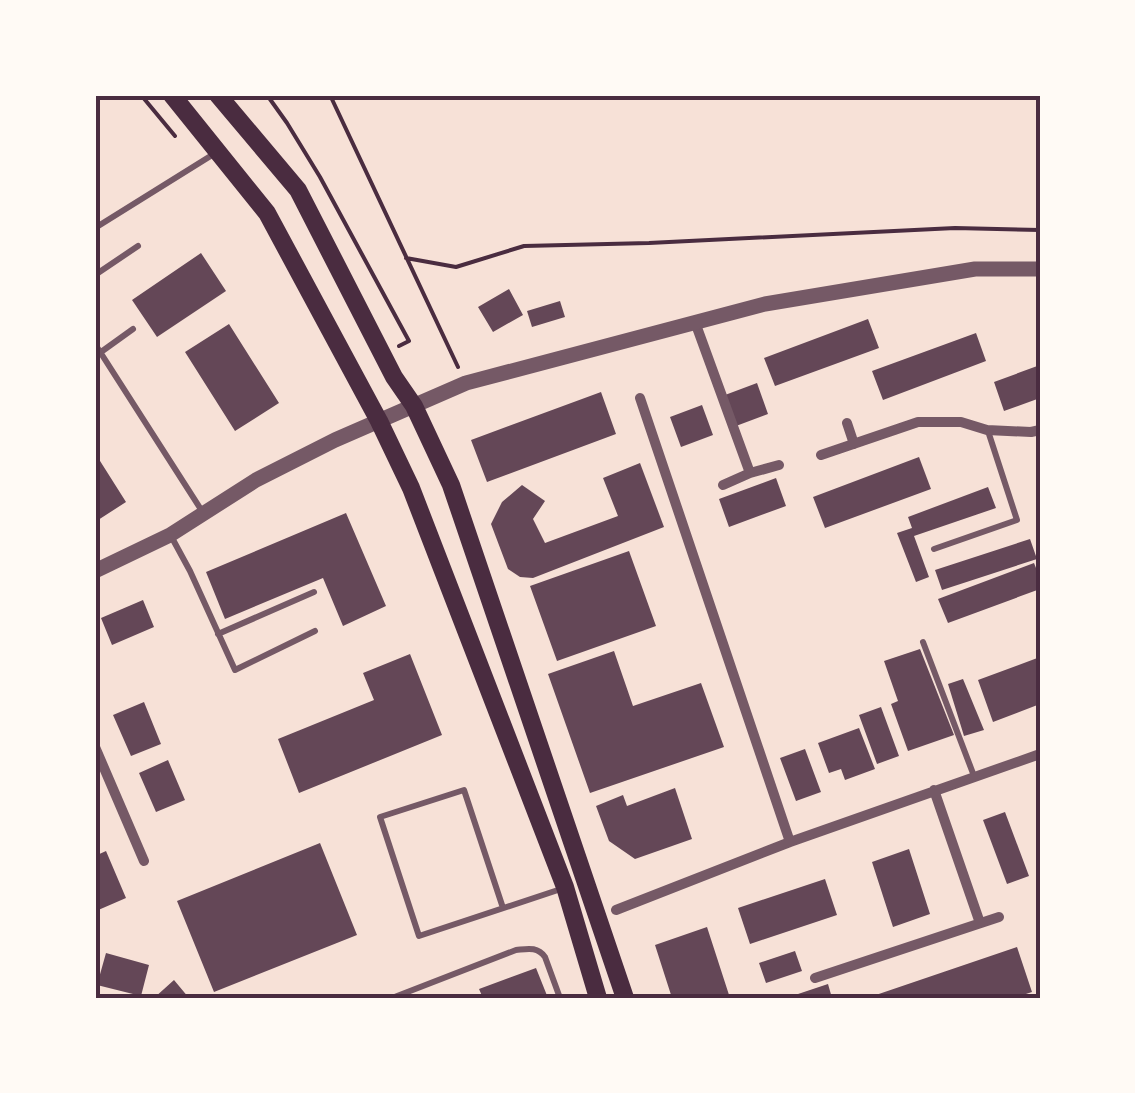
<svg xmlns="http://www.w3.org/2000/svg" width="1135" height="1093" viewBox="0 0 1135 1093" font-family="'Noto Serif',serif">
<style>
.building{fill:#644757}
.lines{fill:none;stroke-linecap:round;stroke-linejoin:round}
.path{stroke:#4a2c40;stroke-width:4}
.service{stroke:#755966;stroke-width:6}
.minor{stroke:#755966;stroke-width:10}
.tertiary{stroke:#755966;stroke-width:15}
.primary{stroke:#4a2c40;stroke-width:18}
.neatline{fill:none;stroke:#4a2c40;stroke-width:4}
</style>
<rect width="100%" height="100%" fill="#f7e1d7"/>
<path class="building" d="M 201,253 L 226,291 L 157,337 L 132,300 Z
M 509,289 L 523,315 L 493,332 L 478,307 Z
M 560,301 L 565,317 L 532,327 L 527,311 Z
M 868,319 L 879,348 L 775,386 L 764,358 Z
M 229,324 L 279,403 L 235,431 L 185,352 Z
M 976,333 L 986,361 L 883,400 L 872,371 Z
M 1040,365 L 1040,398 L 1004,411 L 994,382 Z
M 757,383 L 768,414 L 736,426 L 725,395 Z
M 601,392 L 616,434 L 487,482 L 471,440 Z
M 702,405 L 713,435 L 681,447 L 670,417 Z
M 95,453 L 126,502 L 95,522 Z
M 919,457 L 931,489 L 825,528 L 813,497 Z
M 640,463 L 664,527 L 533,578 L 520,577 L 508,569 L 491,524 L 502,502 L 522,485 L 545,501 L 533,519 L 545,543 L 618,516 L 603,478 Z
M 776,478 L 786,506 L 729,527 L 719,499 Z
M 988,487 L 996,508 L 914,536 L 929,577 L 916,582 L 897,533 L 912,528 L 908,517 Z
M 346,513 L 386,606 L 343,626 L 323,578 L 225,619 L 206,572 Z
M 1030,539 L 1037,559 L 942,590 L 935,570 Z
M 629,551 L 656,626 L 557,661 L 530,586 Z
M 1034,563 L 1040,578 L 1040,589 L 948,623 L 938,599 Z
M 143,600 L 154,627 L 112,645 L 101,618 Z
M 920,649 L 954,735 L 908,751 L 891,704 L 898,701 L 884,661 Z
M 614,651 L 633,706 L 701,683 L 724,747 L 590,793 L 548,674 Z
M 410,654 L 442,735 L 299,793 L 278,739 L 374,700 L 363,673 Z
M 1040,657 L 1040,704 L 993,722 L 978,680 Z
M 963,679 L 984,730 L 964,736 L 948,684 Z
M 144,702 L 161,744 L 131,756 L 113,715 Z
M 881,707 L 899,756 L 877,764 L 859,715 Z
M 859,728 L 875,769 L 845,780 L 841,769 L 829,773 L 818,743 Z
M 805,749 L 821,792 L 796,801 L 780,758 Z
M 168,760 L 185,800 L 156,812 L 139,773 Z
M 675,788 L 692,839 L 635,859 L 609,841 L 596,806 L 623,795 L 627,806 Z
M 1005,812 L 1029,876 L 1007,884 L 983,820 Z
M 320,843 L 357,935 L 214,992 L 177,901 Z
M 909,849 L 930,914 L 893,927 L 872,862 Z
M 106,851 L 126,898 L 96,911 L 95,856 Z
M 825,879 L 837,915 L 750,944 L 738,908 Z
M 707,927 L 730,998 L 672,998 L 655,945 Z
M 1017,947 L 1032,992 L 1014,998 L 867,998 Z
M 795,951 L 802,971 L 766,983 L 759,963 Z
M 106,953 L 149,965 L 141,996 L 97,985 Z
M 536,968 L 548,998 L 483,998 L 479,989 Z
M 174,980 L 189,998 L 154,998 Z
M 828,984 L 832,998 L 789,998 L 789,997 Z"/>
<g class="lines">
<path class="path" d="M 141,95 L 175,136
M 267,95 L 287,123 L 320,177 L 409,341 L 399,346
M 330,95 L 458,367
M 406,258 L 456,267 L 524,246 L 649,243 L 955,228 L 1040,230"/>
<path class="service" d="M 95,228 L 217,152
M 95,275 L 138,246
M 95,344 L 202,511
M 101,352 L 133,329
M 171,536 L 190,571 L 235,670 L 315,631
M 934,549 L 1017,520 L 988,431
M 218,634 L 314,592
M 923,642 L 974,776
M 503,908 L 464,790 L 380,817 L 419,936 L 564,888
M 392,998 L 516,950 C 527,949 537,946 545,957 L 560,998"/>
<path class="minor" d="M 695,322 L 750,473
M 640,398 L 790,842
M 847,423 L 854,444
M 821,455 L 918,422 L 961,422 L 987,430 L 1031,432 L 1040,430
M 723,485 L 750,473 L 779,465
M 95,747 L 144,861
M 934,790 L 980,923
M 616,910 L 790,842 L 1040,754
M 815,978 L 999,917"/>
<path class="tertiary" d="M 95,571 L 170,535 L 256,480 L 335,440 L 466,383 L 765,304 L 975,269 L 1040,269"/>
<path class="primary" d="M 172,95 L 267,213 L 379,421 L 411,488 L 565,887 L 598,998
M 218,95 L 298,190 L 394,377 L 414,406 L 451,485 L 625,998"/>
</g>
<rect width="1135" height="1093" fill="none" stroke="#fffaf5" stroke-width="195"/>
<rect x="98" y="98" width="940" height="898" class="neatline"/>
</svg>
